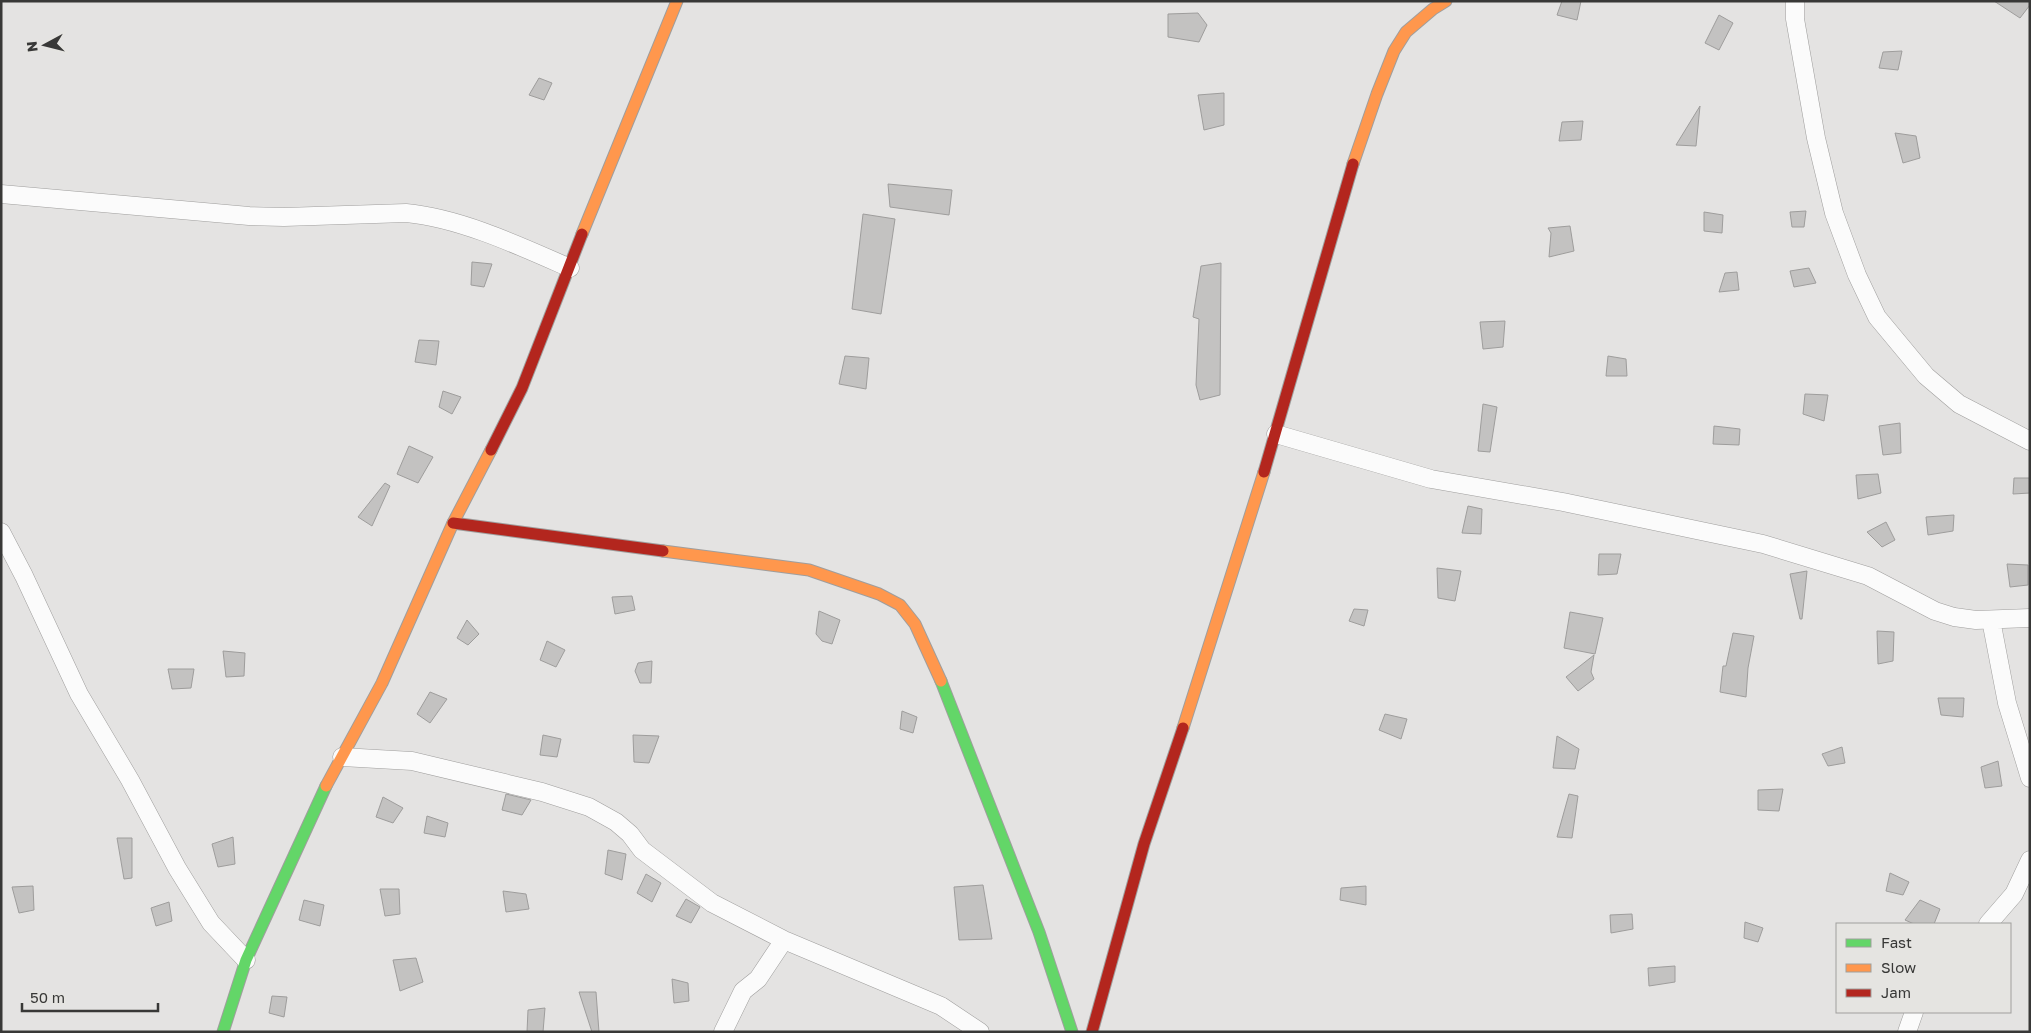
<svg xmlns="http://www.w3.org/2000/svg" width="2031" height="1033" viewBox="0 0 2031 1033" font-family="'Golos Text',sans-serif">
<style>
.building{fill:#c3c2c1;stroke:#9e9d9c}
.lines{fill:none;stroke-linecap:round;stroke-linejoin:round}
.street-casing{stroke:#9f9e9d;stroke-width:19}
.fast-casing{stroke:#9f9e9d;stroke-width:13}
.slow-casing{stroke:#9f9e9d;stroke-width:13}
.jam-casing{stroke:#9f9e9d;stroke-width:13}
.street{stroke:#fbfbfb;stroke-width:18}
.fast{stroke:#63d668;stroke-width:11}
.slow{stroke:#ff974d;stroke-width:11}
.jam{stroke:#b3261e;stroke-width:11}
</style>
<rect width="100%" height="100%" fill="#e4e3e2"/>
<path class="building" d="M 1562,1 L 1581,1 L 1577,20 L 1557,15 Z
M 1994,1 L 2030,1 L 2030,5 L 2020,18 Z
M 1198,13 L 1207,25 L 1199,42 L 1168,37 L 1168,14 Z
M 1719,15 L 1733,23 L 1719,50 L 1705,43 Z
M 1902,51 L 1898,70 L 1879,68 L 1883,52 Z
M 539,78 L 552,83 L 544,100 L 529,95 Z
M 1224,93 L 1224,125 L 1204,130 L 1198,95 Z
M 1700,106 L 1696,146 L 1676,145 Z
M 1583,121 L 1581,140 L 1559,141 L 1562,122 Z
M 1895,133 L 1916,136 L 1920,158 L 1903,163 Z
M 888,184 L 952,190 L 949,215 L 890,207 Z
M 1806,211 L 1804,227 L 1792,227 L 1790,212 Z
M 1704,212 L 1723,215 L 1722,233 L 1704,231 Z
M 863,214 L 895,219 L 881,314 L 852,309 Z
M 1570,226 L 1574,251 L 1549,257 L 1551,233 L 1548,228 Z
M 472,262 L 492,264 L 484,287 L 471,285 Z
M 1221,263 L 1220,395 L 1200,400 L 1196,385 L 1199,319 L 1193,317 L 1201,266 Z
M 1809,268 L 1816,283 L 1794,287 L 1790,271 Z
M 1737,272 L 1739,290 L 1719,292 L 1725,273 Z
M 1505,321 L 1503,347 L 1483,349 L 1480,322 Z
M 419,340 L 439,341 L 436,365 L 415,362 Z
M 845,356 L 869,358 L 866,389 L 839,384 Z
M 1608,356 L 1626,359 L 1627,376 L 1606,376 Z
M 443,391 L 461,397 L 452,414 L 439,407 Z
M 1805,394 L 1828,395 L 1824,421 L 1803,414 Z
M 1483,404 L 1497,407 L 1490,452 L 1478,451 Z
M 1900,423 L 1901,453 L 1883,455 L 1879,426 Z
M 1714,426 L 1740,429 L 1739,445 L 1713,444 Z
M 409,446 L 433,457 L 418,483 L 397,474 Z
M 1878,474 L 1881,493 L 1858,499 L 1856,475 Z
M 2014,478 L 2030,478 L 2030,493 L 2013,494 Z
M 385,483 L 390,486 L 372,526 L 358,517 Z
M 1468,506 L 1482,509 L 1481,534 L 1462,533 Z
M 1954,515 L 1953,531 L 1928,535 L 1926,517 Z
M 1886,522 L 1895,540 L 1882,547 L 1867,532 Z
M 1599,554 L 1621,554 L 1617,574 L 1598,575 Z
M 2007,564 L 2028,565 L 2028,585 L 2010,587 Z
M 1437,568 L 1461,571 L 1455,601 L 1438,598 Z
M 1807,571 L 1802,619 L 1800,619 L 1790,574 Z
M 632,596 L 635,610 L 615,614 L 612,597 Z
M 1354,609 L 1368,610 L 1364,626 L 1349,621 Z
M 819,611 L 840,620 L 832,644 L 822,641 L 816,634 Z
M 1570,612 L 1603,618 L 1595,654 L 1564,648 Z
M 467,620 L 479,634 L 468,645 L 457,638 Z
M 1877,631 L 1894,632 L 1893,661 L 1878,664 Z
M 1733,633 L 1754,636 L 1748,668 L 1746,697 L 1720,692 L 1723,666 L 1726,666 Z
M 547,641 L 565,650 L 556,667 L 540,660 Z
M 223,651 L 245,653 L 244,676 L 226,677 Z
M 1594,655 L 1591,672 L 1594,679 L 1578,691 L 1566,677 Z
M 652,661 L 651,683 L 640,683 L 635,671 L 638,663 Z
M 168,669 L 194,669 L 191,688 L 172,689 Z
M 430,692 L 447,699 L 430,723 L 417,714 Z
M 1938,698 L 1964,698 L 1963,717 L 1941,715 Z
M 902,711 L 917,717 L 913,733 L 900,729 Z
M 1385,714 L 1407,719 L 1401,739 L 1379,730 Z
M 543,735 L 561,739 L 557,757 L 540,755 Z
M 633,735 L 659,736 L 649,763 L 634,762 Z
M 1557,736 L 1579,749 L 1575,769 L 1553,768 Z
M 1842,747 L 1845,763 L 1828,766 L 1822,754 Z
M 1998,761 L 2002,786 L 1985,788 L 1981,767 Z
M 1783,789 L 1779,811 L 1758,810 L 1758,790 Z
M 506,794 L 531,800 L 522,815 L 502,810 Z
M 1569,794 L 1578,796 L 1572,838 L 1557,837 Z
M 383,797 L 403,808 L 393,823 L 376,817 Z
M 427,816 L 448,823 L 445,837 L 424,833 Z
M 233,837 L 235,864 L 218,867 L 212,844 Z
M 117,838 L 132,838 L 132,878 L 124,879 Z
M 608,850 L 626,854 L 622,880 L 605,874 Z
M 1890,873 L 1909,882 L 1903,895 L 1886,891 Z
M 646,874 L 661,883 L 652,902 L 637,893 Z
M 983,885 L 992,939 L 959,940 L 954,887 Z
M 33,886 L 34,910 L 19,913 L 12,887 Z
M 1366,886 L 1366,905 L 1340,900 L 1341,888 Z
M 380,889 L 399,889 L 400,914 L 385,916 Z
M 503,891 L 526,894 L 529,909 L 506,912 Z
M 686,899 L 700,907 L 691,923 L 676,916 Z
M 304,900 L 324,905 L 320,926 L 299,920 Z
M 1920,900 L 1940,909 L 1934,924 L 1914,924 L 1905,920 Z
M 169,902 L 172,921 L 156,926 L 151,908 Z
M 1632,914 L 1633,929 L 1611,933 L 1610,915 Z
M 1745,922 L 1763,928 L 1758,942 L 1744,938 Z
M 416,958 L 423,982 L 400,991 L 393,960 Z
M 1675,966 L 1675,982 L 1649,986 L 1648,968 Z
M 672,979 L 688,983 L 689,1001 L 674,1003 Z
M 579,992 L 596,992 L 599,1032 L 592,1032 Z
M 272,996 L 287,997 L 284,1017 L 269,1013 Z
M 545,1008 L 543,1032 L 527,1032 L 528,1010 Z"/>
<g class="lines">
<defs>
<path id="street" d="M 1795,1 L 1795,19 L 1816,138 L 1834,213 L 1857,275 L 1877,317 L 1926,376 L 1959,404 L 2030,441
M 1,194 L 249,216 L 284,217 L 406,213 C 460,218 520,246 570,268
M 1276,434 L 1431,479 L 1563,502 L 1763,544 L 1868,576 L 1935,611 L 1954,617 L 1976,620 L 2030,618
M 1,532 L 24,576 L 79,694 L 130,780 L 177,868 L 211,923 L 246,960
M 1991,620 L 2007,703 L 2030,778
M 342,757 L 412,761 L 542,792 L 589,807 L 616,822 L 630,834 L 642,850 L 712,903 L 784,940 L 941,1006 L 980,1032
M 1988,924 L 2014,894 L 2030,860
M 723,1032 L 743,991 L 758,979 L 784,940
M 1907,1032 L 1914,1012"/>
<path id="fast" d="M 941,681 L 1039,932 L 1072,1032
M 223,1032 L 246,960 L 326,786"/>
<path id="slow" d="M 1353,164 L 1377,94 L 1394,51 L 1406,32 L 1433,9 L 1446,1
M 582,234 L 677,1
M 663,551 L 809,570 L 879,594 L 900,605 L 915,624 L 941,681
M 1183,728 L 1264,472
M 326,786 L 382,683 L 453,523 L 491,450"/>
<path id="jam" d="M 491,450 L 522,388 L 582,234
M 1264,472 L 1353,164
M 453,523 L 663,551
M 1092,1032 L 1144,844 L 1183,728"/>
</defs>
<use href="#street" class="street-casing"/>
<use href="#fast" class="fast-casing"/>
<use href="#slow" class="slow-casing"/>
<use href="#jam" class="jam-casing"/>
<use href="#street" class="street"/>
<use href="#fast" class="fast"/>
<use href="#slow" class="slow"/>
<use href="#jam" class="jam"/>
</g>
<rect width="2031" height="1033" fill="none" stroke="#383837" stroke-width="5"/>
<rect x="1836" y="923" width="175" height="90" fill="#e5e4e1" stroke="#a09f9d"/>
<rect x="1846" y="939" width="25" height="8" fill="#63d668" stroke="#a09f9d"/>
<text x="1881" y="948" font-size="15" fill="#383837">Fast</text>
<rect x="1846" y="964" width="25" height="8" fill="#ff974d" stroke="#a09f9d"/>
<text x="1881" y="973" font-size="15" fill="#383837">Slow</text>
<rect x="1846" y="989" width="25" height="8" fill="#b3261e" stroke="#a09f9d"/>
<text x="1881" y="998" font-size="15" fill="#383837">Jam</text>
<g transform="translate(45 45) rotate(263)" stroke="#e5e4e1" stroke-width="4" paint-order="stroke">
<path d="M0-4L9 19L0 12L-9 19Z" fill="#383837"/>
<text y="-8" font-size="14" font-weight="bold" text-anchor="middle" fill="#383837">N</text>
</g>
<path d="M22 1003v8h136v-8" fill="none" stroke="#383837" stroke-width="2.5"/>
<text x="30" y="1003" font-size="15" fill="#383837" stroke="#e5e4e1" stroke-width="4" paint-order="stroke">50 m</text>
</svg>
